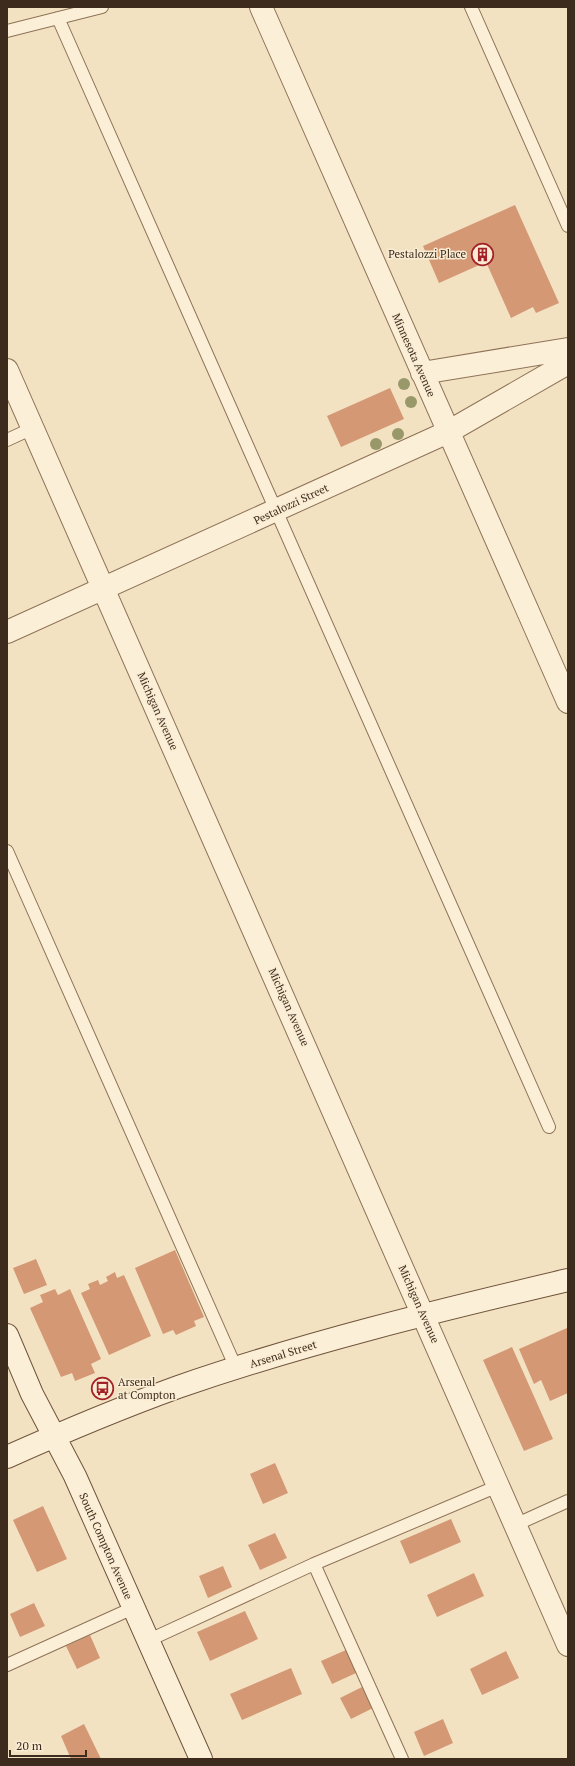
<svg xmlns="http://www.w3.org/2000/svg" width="575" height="1766" viewBox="0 0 575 1766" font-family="'PT Serif',serif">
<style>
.building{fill:#d49875}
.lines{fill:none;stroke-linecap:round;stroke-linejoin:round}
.lane-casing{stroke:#8e7257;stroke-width:14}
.street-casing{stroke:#8e7257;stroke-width:24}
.secondary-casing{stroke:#70533b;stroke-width:24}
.lane{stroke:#fcefd7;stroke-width:12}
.street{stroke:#fcefd7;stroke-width:22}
.secondary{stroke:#fcefd7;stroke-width:22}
.tree{fill:#98986a}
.labels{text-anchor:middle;stroke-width:3;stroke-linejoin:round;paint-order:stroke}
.poi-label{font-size:11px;fill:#3d2b1d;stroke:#f9ecd3;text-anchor:end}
.street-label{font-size:11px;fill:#3d2b1d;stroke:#f9ecd3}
</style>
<rect width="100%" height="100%" fill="#f2e2c2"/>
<path class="building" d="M 515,205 L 559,303 L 536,313 L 533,307 L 511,318 L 486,262 L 439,283 L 423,246 Z
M 390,388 L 404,419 L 341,447 L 327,416 Z
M 175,1250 L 204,1317 L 194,1321 L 196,1326 L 176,1335 L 173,1330 L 163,1334 L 135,1268 Z
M 36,1259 L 47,1285 L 24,1294 L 13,1268 Z
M 115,1272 L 117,1278 L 124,1275 L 151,1336 L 109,1355 L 81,1293 L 90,1289 L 88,1284 L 98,1280 L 100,1285 L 108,1281 L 106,1277 Z
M 55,1289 L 58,1295 L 70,1289 L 101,1359 L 91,1364 L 95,1373 L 75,1381 L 72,1373 L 61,1377 L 30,1308 L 43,1302 L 40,1295 Z
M 567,1328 L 568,1393 L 550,1401 L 541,1380 L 534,1384 L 519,1349 Z
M 512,1347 L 553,1439 L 524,1451 L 483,1360 Z
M 275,1463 L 288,1493 L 263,1504 L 250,1474 Z
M 43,1506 L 67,1559 L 37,1572 L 13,1520 Z
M 451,1519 L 461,1542 L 410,1564 L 400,1541 Z
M 275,1533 L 287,1558 L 260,1570 L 248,1545 Z
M 223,1566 L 232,1587 L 208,1598 L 199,1576 Z
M 474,1573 L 484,1596 L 437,1617 L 427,1595 Z
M 34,1603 L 45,1626 L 20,1637 L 10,1614 Z
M 245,1611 L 258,1639 L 210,1661 L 197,1632 Z
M 90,1635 L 100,1658 L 77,1669 L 66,1646 Z
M 346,1650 L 356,1673 L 332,1684 L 321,1661 Z
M 506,1651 L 519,1678 L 482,1695 L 470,1669 Z
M 291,1668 L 302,1694 L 242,1720 L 230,1694 Z
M 362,1687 L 373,1708 L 351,1719 L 340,1698 Z
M 443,1719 L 453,1743 L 424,1756 L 414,1732 Z
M 84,1724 L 101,1759 L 71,1759 L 61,1736 Z"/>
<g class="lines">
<defs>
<path id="lane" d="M 471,7 L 568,226
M 58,18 L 549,1127
M 7,31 L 102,7
M 7,440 L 33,428
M 7,851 L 236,1368
M 515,1525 L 568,1501
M 314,1564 L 402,1759
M 147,1641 L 314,1564 L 498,1486
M 7,1665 L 133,1608"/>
<path id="street" d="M 261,7 L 568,702
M 7,370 L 568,1645
M 422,373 L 568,349
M 7,632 L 448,432 L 568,363"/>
<path id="secondary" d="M 7,1335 L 32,1394 L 75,1476 L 201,1759
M 7,1457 C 63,1432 120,1408 178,1387 C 305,1343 436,1311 568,1280"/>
</defs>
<use href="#lane" class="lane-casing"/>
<use href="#street" class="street-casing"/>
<use href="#secondary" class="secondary-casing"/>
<use href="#lane" class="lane"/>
<use href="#street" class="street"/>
<use href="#secondary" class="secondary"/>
</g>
<g class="tree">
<circle cx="404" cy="384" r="6"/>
<circle cx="411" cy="402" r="6"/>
<circle cx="398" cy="434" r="6"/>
<circle cx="376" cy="444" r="6"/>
</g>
<defs>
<symbol id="building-ring" viewBox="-11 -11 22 22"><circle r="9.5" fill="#f9ecd3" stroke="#a32128" stroke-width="1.5"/><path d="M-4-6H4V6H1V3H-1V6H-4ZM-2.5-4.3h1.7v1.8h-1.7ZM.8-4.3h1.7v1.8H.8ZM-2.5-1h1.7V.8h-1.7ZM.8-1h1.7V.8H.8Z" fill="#a32128"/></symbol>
<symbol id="bus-ring" viewBox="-11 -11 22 22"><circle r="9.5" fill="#f9ecd3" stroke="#a32128" stroke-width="1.5"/><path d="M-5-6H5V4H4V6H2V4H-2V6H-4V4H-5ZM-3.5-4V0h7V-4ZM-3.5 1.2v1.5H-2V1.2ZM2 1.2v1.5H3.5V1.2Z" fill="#a32128"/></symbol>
</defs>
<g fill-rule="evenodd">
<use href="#building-ring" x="470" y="242" width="25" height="25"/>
<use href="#bus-ring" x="90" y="1376" width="25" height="25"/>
</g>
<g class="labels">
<g class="poi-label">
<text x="466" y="258">Pestalozzi Place</text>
<text x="118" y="1386" text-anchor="start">Arsenal<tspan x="118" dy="13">at Compton</tspan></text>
</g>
<g class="street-label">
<text transform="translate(414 355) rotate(66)" y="4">Minnesota Avenue</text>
<text transform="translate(291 504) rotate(-25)" y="4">Pestalozzi Street</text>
<text transform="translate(158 711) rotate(66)" y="4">Michigan Avenue</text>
<text transform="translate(289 1007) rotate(66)" y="4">Michigan Avenue</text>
<text transform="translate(419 1304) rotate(66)" y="4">Michigan Avenue</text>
<text transform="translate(283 1354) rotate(-17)" y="4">Arsenal Street</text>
<text transform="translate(106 1546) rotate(66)" y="4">South Compton Avenue</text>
</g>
</g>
<rect width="575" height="1766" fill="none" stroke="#3d2b1d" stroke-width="16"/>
<path d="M10 1750v6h76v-6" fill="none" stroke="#3d2b1d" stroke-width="2"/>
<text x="16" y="1750" font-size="12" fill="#3d2b1d" stroke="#f9ecd3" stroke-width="3" paint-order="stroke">20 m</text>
</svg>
